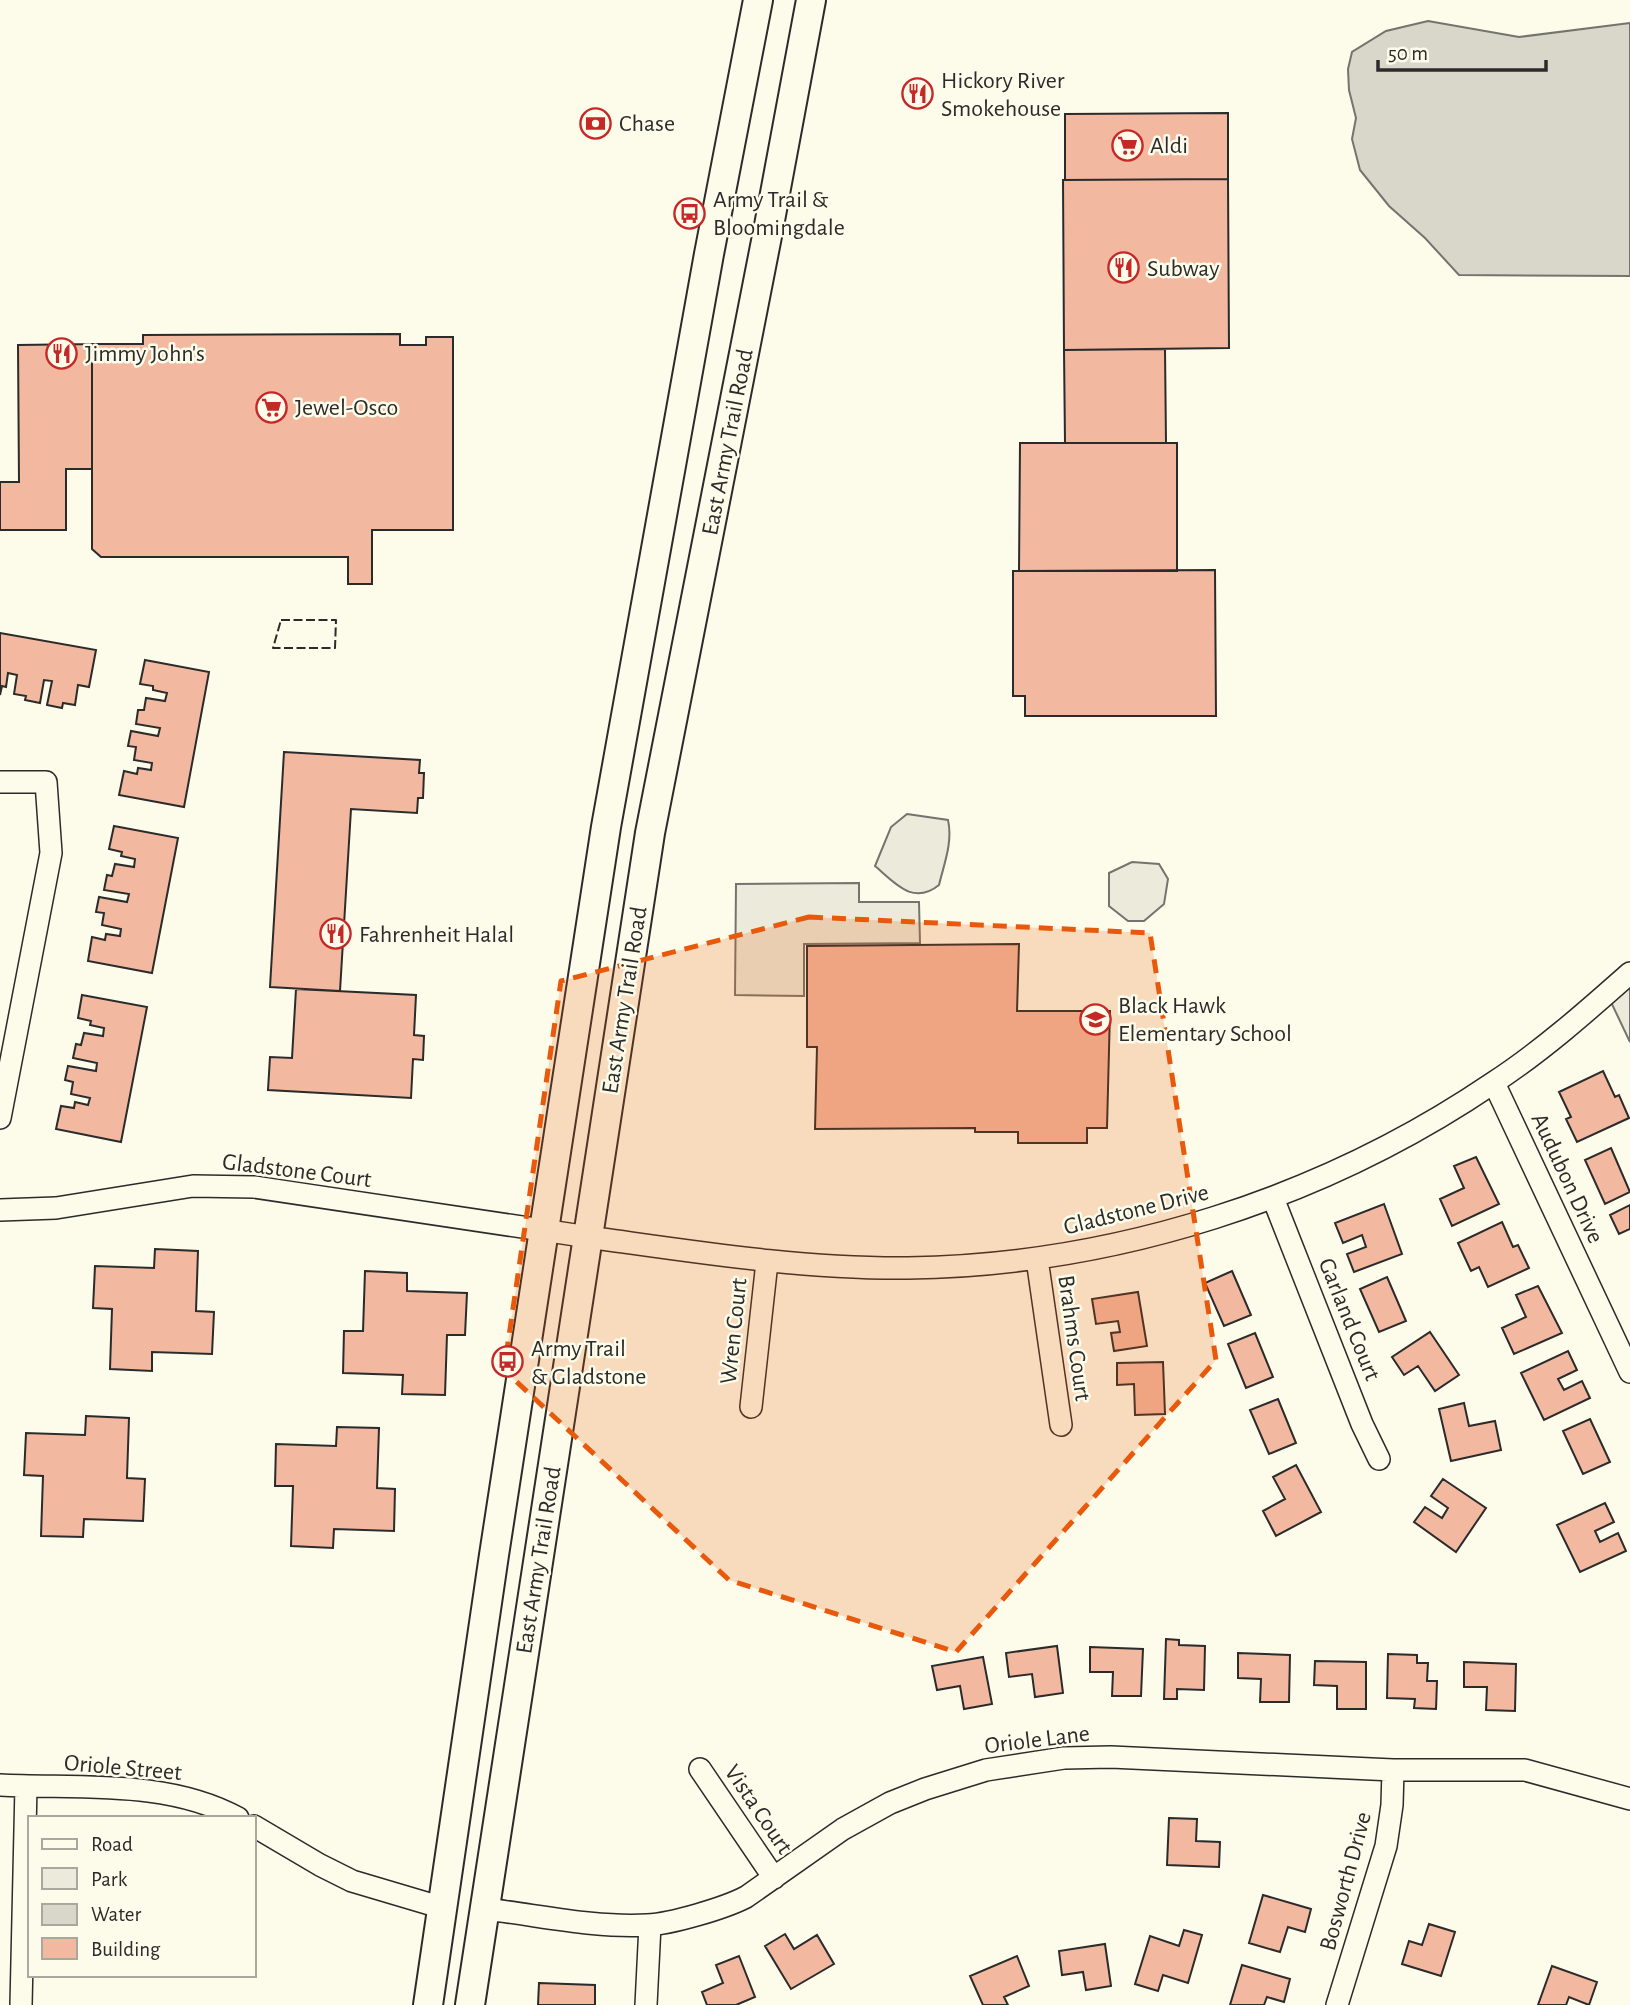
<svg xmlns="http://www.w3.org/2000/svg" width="1630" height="2005" viewBox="0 0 1630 2005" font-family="'Alegreya Sans',sans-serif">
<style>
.green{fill:#ecebdb;stroke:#74746e;stroke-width:2}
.water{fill:#d8d7c9;stroke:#74746e;stroke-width:2}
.building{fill:#f2b8a0;stroke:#2b2b2b;stroke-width:2}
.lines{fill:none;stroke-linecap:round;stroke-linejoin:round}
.minor-casing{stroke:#2b2b2b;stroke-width:24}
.secondary-casing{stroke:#2b2b2b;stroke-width:32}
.minor{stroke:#fdfbea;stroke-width:21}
.secondary{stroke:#fdfbea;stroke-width:28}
.fence{stroke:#2b2b2b;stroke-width:2;stroke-dasharray:9 3.5;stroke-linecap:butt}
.marked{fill:#e8590c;fill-opacity:0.2;stroke:#e8590c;stroke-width:5;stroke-dasharray:14 9;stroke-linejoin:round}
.labels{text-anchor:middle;stroke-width:5;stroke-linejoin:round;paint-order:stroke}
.poi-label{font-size:24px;fill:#2b2b2b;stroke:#fdfbea;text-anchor:start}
.street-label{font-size:24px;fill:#2b2b2b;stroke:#fdfbea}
</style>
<rect width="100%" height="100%" fill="#fdfbea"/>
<path class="green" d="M 907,814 L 948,820 C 953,842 944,864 939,885 C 913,906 895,883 875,866 L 891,827 Z
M 1132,862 L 1159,864 L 1168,879 L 1164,904 L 1144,921 L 1128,921 L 1109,906 L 1109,873 Z
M 859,883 L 859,902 L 919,902 L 920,943 L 804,944 L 804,996 L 735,995 L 736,884 Z
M 1630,981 L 1630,1042 L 1610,1000 Z"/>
<path class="water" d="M 1428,21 L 1519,37 L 1630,23 L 1630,276 L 1459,275 L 1425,238 L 1389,206 L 1360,170 L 1352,139 L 1356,118 L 1349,90 L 1348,69 L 1352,52 L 1386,31 Z"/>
<path class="building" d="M 1228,113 L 1228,179 L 1065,180 L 1065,114 Z
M 1228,179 L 1229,348 L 1064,350 L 1063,180 Z
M 400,334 L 400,345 L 426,345 L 426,337 L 453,337 L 453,530 L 372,530 L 372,584 L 348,584 L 348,557 L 101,557 L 92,549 L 92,344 L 143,344 L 143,335 Z
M 92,344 L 92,469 L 66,469 L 66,530 L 0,530 L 0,482 L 19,482 L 18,345 Z
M 1165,349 L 1166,443 L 1065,443 L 1064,350 Z
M 1020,443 L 1177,443 L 1177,571 L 1019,571 Z
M 1215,570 L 1216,716 L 1025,716 L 1025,696 L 1013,696 L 1013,571 Z
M 0,633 L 96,650 L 89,687 L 78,685 L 75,705 L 63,703 L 62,708 L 47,705 L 52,681 L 44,680 L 40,703 L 25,700 L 26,696 L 14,694 L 17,675 L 8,673 L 6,687 L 2,686 L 0,695 Z
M 145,660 L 209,672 L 184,807 L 119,795 L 124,771 L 137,774 L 138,768 L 151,770 L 152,763 L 134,760 L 136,747 L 128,746 L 131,731 L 158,736 L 160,728 L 136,724 L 138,710 L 144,710 L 146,698 L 165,701 L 167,693 L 153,690 L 153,686 L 140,684 Z
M 284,752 L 420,760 L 419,773 L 424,773 L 423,798 L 418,798 L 417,813 L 351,809 L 340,991 L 270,987 Z
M 114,826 L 178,838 L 152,973 L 88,961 L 92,937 L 105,940 L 106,934 L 120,936 L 121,929 L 102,925 L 104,913 L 96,912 L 99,897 L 127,902 L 129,894 L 104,890 L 107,875 L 112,876 L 115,864 L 134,867 L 135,859 L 121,856 L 122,852 L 109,849 Z
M 1019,944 L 1017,1011 L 1110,1011 L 1107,1128 L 1087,1128 L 1087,1143 L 1018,1143 L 1018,1132 L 975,1132 L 975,1128 L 815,1129 L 817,1047 L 807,1047 L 807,946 Z
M 296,989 L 416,995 L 414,1035 L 424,1036 L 423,1060 L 413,1059 L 411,1098 L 268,1090 L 270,1057 L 292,1058 Z
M 82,995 L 147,1007 L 121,1142 L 56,1129 L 61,1106 L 74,1108 L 75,1102 L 88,1105 L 90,1098 L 71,1094 L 73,1082 L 65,1080 L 68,1066 L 96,1071 L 97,1063 L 73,1058 L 76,1044 L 81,1045 L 84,1033 L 103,1036 L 104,1028 L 90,1025 L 91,1021 L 78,1018 Z
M 1603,1071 L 1615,1097 L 1619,1095 L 1629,1118 L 1577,1142 L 1566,1119 L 1571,1117 L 1559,1092 Z
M 1611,1148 L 1630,1192 L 1605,1204 L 1585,1160 Z
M 1476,1157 L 1499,1204 L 1452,1226 L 1440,1199 L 1464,1188 L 1454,1166 Z
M 1384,1204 L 1402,1254 L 1354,1272 L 1347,1254 L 1366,1247 L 1362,1235 L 1343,1243 L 1335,1223 Z
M 1630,1205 L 1630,1229 L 1619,1234 L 1610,1215 Z
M 1502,1222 L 1513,1247 L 1518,1245 L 1529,1268 L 1488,1287 L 1479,1267 L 1471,1271 L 1458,1243 Z
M 155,1249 L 198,1251 L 196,1311 L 214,1312 L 212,1354 L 152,1352 L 152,1371 L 110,1369 L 112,1309 L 93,1308 L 95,1266 L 154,1268 Z
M 365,1271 L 407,1273 L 407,1291 L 467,1293 L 465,1335 L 447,1335 L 445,1395 L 402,1394 L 403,1375 L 343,1373 L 344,1331 L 363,1331 Z
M 1232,1271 L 1251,1315 L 1224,1326 L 1205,1283 Z
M 1387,1277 L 1406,1321 L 1379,1332 L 1360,1289 Z
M 1538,1286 L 1562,1333 L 1514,1354 L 1502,1328 L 1526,1317 L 1516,1295 Z
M 1138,1292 L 1147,1346 L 1114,1351 L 1111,1333 L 1120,1332 L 1118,1321 L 1096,1324 L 1092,1299 Z
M 1430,1332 L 1459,1375 L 1435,1391 L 1418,1366 L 1404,1375 L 1392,1357 Z
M 1255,1333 L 1273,1377 L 1246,1388 L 1228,1344 Z
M 1568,1351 L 1577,1370 L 1558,1379 L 1564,1390 L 1582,1381 L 1590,1398 L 1544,1420 L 1521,1373 Z
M 1163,1362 L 1165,1414 L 1135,1415 L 1134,1384 L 1117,1385 L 1117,1363 Z
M 1278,1399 L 1296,1443 L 1269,1454 L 1250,1410 Z
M 1464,1403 L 1469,1426 L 1495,1421 L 1501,1450 L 1451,1461 L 1439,1409 Z
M 86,1416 L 129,1418 L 127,1478 L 145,1479 L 143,1521 L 84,1519 L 83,1537 L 41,1536 L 43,1476 L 24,1475 L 26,1433 L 85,1435 Z
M 1590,1419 L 1610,1462 L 1583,1474 L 1563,1431 Z
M 337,1427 L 379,1428 L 377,1488 L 395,1489 L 394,1531 L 334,1529 L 333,1548 L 291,1546 L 293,1486 L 275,1486 L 276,1444 L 336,1446 Z
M 1296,1465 L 1321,1512 L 1276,1536 L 1263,1511 L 1285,1499 L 1273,1477 Z
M 1443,1479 L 1486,1508 L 1456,1552 L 1414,1522 L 1425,1507 L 1442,1518 L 1448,1508 L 1431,1496 Z
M 1605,1503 L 1614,1522 L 1595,1531 L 1600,1542 L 1618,1533 L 1626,1551 L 1580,1572 L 1557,1525 Z
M 1166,1639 L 1179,1640 L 1179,1645 L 1205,1646 L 1204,1690 L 1177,1689 L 1177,1699 L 1164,1699 Z
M 1057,1646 L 1063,1693 L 1035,1697 L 1032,1674 L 1009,1677 L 1006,1653 Z
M 1090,1647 L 1143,1649 L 1141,1696 L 1112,1696 L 1113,1672 L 1090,1672 Z
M 1238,1653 L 1290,1655 L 1289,1702 L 1260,1702 L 1261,1679 L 1238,1678 Z
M 1388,1654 L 1417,1655 L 1417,1663 L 1428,1663 L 1427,1681 L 1437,1681 L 1436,1709 L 1414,1708 L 1415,1699 L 1387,1698 Z
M 983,1657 L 992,1704 L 964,1709 L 960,1686 L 937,1690 L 932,1666 Z
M 1315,1661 L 1366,1662 L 1366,1709 L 1337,1709 L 1337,1686 L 1314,1685 Z
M 1464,1662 L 1516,1664 L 1515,1711 L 1486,1710 L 1487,1687 L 1464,1687 Z
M 1169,1818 L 1197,1819 L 1196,1841 L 1220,1842 L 1219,1867 L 1167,1865 Z
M 1263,1895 L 1311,1909 L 1305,1932 L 1288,1927 L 1280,1952 L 1249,1943 Z
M 1429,1924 L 1455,1932 L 1441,1976 L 1402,1964 L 1409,1941 L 1422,1945 Z
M 1184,1930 L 1202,1935 L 1188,1983 L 1163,1975 L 1158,1991 L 1135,1984 L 1150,1936 L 1179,1946 Z
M 785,1934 L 794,1949 L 817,1935 L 834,1964 L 791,1989 L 765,1946 Z
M 1105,1944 L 1111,1986 L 1086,1990 L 1083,1972 L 1062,1975 L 1059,1951 Z
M 739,1956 L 755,1997 L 736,2005 L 707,2005 L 702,1992 L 723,1983 L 716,1965 Z
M 1017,1956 L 1029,1986 L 1004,1997 L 1008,2005 L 983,2005 L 970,1976 Z
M 1242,1965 L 1290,1979 L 1284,2002 L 1267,1997 L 1264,2005 L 1230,2005 Z
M 1552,1966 L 1597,1982 L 1589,2005 L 1569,1997 L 1566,2005 L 1538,2005 Z
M 539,1983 L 595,1985 L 595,2005 L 538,2005 Z"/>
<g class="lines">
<defs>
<path id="minor" d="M 0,782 L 46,782 L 51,853 L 0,1118
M 1494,1083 L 1630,1372
M 1273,1198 L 1362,1424 L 1379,1459
M 0,1210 L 56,1208 L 193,1186 L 254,1187 C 370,1205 486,1222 602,1239 C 703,1253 805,1269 908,1268 C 1114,1265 1322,1199 1493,1083 C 1542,1051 1586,1012 1630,973
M 1037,1259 L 1061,1425
M 751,1407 L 767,1262
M 700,1769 L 774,1878
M 0,1785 C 78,1789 167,1779 238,1818
M 254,1826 L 320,1865 L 352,1881 L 443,1908
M 485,1909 C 538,1915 594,1928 647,1925 C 671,1924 725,1908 746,1897 L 843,1829 L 890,1803 L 925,1789 L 986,1770 L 1064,1758 L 1111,1757 L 1393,1770 L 1525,1770 L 1630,1799
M 21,2005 L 26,1786
M 646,2005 L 650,1925
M 1337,2005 L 1386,1846 L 1392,1805 L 1393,1770"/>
<path id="secondary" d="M 428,2005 L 494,1555 L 606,827 L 709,254 L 758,0
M 470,2005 L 650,833 L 768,231 L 811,0"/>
</defs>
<use href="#minor" class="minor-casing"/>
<use href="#secondary" class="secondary-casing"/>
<use href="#minor" class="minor"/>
<use href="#secondary" class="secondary"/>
<path class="fence" d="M 281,620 L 336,620 L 335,648 L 273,648 Z"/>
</g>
<path class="marked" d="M 809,917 L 1150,933 L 1216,1360 L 956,1652 L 729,1580 L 504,1370 L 561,981 Z"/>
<defs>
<symbol id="restaurant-ring" viewBox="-11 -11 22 22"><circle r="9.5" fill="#fdfbea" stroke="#c62828" stroke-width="1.5"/><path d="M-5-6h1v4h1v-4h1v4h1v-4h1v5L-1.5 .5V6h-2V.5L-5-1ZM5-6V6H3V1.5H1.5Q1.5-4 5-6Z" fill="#c62828"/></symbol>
<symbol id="bank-ring" viewBox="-11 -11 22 22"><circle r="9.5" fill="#fdfbea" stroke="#c62828" stroke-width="1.5"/><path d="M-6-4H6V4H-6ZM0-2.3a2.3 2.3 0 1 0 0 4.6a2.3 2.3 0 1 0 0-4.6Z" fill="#c62828"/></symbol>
<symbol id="supermarket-ring" viewBox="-11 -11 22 22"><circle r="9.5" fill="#fdfbea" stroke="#c62828" stroke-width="1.5"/><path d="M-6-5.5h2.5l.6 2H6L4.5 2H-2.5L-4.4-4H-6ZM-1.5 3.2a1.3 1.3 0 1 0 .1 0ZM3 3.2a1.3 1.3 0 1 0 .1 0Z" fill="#c62828"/></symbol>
<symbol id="bus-ring" viewBox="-11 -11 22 22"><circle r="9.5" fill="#fdfbea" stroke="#c62828" stroke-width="1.5"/><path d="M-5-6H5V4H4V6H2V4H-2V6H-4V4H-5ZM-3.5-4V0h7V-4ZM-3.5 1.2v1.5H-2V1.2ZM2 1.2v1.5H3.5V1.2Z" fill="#c62828"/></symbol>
<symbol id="school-ring" viewBox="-11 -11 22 22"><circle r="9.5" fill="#fdfbea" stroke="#c62828" stroke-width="1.5"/><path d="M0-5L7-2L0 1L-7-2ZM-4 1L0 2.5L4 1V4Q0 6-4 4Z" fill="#c62828"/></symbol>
</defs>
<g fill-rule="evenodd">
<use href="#restaurant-ring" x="900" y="76" width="35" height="35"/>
<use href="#bank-ring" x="578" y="106" width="35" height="35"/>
<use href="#supermarket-ring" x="1110" y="128" width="35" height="35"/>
<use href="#bus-ring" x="672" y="196" width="35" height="35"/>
<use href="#restaurant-ring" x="1106" y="250" width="35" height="35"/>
<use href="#restaurant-ring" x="44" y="336" width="35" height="35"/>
<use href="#supermarket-ring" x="254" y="390" width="35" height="35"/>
<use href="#restaurant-ring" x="318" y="916" width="35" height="35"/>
<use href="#school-ring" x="1078" y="1002" width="35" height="35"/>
<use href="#bus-ring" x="490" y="1344" width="35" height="35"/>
</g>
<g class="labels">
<g class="poi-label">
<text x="941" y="88">Hickory River<tspan x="941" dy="28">Smokehouse</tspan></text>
<text x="619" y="131">Chase</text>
<text x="1150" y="153">Aldi</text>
<text x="713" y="207">Army Trail &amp;<tspan x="713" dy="28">Bloomingdale</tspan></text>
<text x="1147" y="276">Subway</text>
<text x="85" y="361">Jimmy John's</text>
<text x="295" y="415">Jewel-Osco</text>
<text x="359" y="942">Fahrenheit Halal</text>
<text x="1118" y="1013">Black Hawk<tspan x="1118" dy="28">Elementary School</tspan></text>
<text x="531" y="1356">Army Trail<tspan x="531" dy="28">&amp; Gladstone</tspan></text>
</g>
<g class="street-label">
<text transform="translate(727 442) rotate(-79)" y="8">East Army Trail Road</text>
<text transform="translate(624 1000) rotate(-81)" y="8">East Army Trail Road</text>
<text transform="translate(297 1170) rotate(7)" y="8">Gladstone Court</text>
<text transform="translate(1568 1178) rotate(65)" y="8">Audubon Drive</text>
<text transform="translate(1136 1209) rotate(-14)" y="8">Gladstone Drive</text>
<text transform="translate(1350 1319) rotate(68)" y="8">Garland Court</text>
<text transform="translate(733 1331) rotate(-84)" y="8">Wren Court</text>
<text transform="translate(1075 1338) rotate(82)" y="8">Brahms Court</text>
<text transform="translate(538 1560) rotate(-81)" y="8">East Army Trail Road</text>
<text transform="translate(1037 1739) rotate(-7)" y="8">Oriole Lane</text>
<text transform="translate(123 1767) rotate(5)" y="8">Oriole Street</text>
<text transform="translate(759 1809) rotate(56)" y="8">Vista Court</text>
<text transform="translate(1345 1881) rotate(-75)" y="8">Bosworth Drive</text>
</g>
</g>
<rect x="28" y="1816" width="228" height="161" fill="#fdfbea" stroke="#a9a89e" stroke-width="2"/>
<rect x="42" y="1839" width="35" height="10" fill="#fdfbea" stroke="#a9a89e" stroke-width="2"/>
<text x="91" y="1851" font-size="21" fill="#2b2b2b">Road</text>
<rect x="42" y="1868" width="35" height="21" fill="#ecebdb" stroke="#a9a89e" stroke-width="2"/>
<text x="91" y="1886" font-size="21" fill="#2b2b2b">Park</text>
<rect x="42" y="1904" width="35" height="21" fill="#d8d7c9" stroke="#a9a89e" stroke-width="2"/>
<text x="91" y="1921" font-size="21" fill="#2b2b2b">Water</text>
<rect x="42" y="1938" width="35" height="21" fill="#f2b8a0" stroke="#a9a89e" stroke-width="2"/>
<text x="91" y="1956" font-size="21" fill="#2b2b2b">Building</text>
<path d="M1378 60v10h168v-10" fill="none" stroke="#2b2b2b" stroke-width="3.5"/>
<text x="1388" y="60" font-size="21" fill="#2b2b2b" stroke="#fdfbea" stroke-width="5" paint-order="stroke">50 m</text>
</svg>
